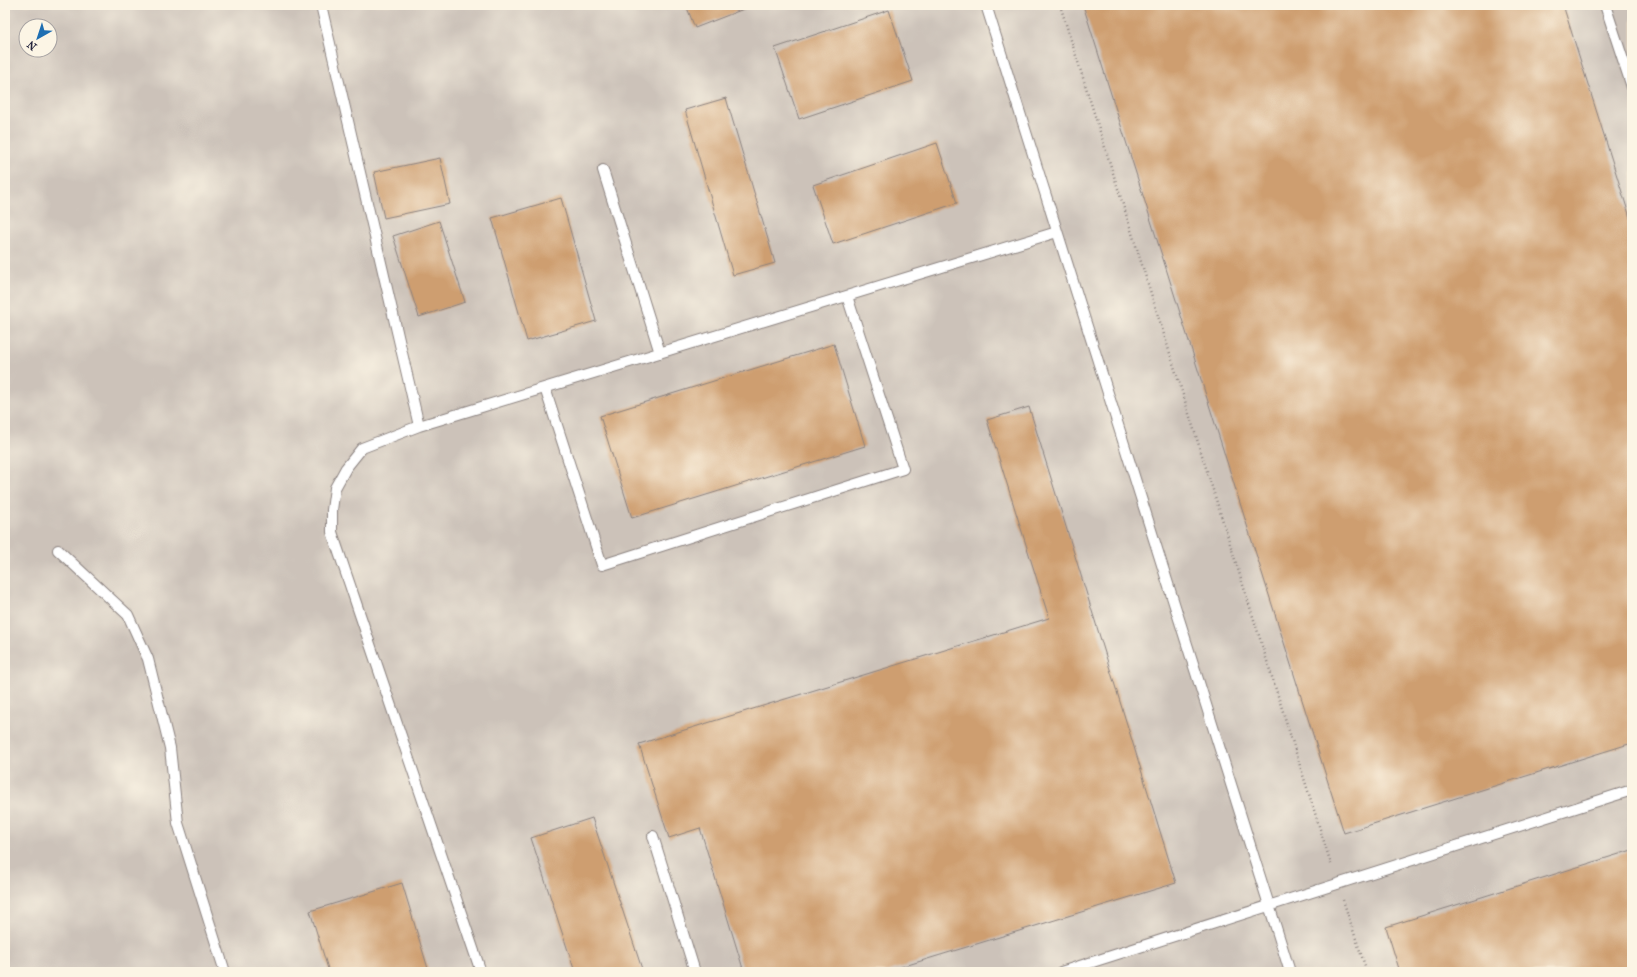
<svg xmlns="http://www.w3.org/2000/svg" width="1637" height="977" viewBox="0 0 1637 977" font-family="'IM FELL French Canon',serif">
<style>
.industrial{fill:#ccc2b9;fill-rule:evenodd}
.building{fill:#ce9e6f}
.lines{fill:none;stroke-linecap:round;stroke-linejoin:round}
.lane-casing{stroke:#8a817e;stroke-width:12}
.path{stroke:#8a817e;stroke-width:2.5;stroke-dasharray:1 3;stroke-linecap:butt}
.lane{stroke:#fff;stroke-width:10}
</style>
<rect width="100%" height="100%" fill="#fcf5e5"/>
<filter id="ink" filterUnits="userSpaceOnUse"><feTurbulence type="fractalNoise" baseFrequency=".025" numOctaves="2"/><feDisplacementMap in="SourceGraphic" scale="8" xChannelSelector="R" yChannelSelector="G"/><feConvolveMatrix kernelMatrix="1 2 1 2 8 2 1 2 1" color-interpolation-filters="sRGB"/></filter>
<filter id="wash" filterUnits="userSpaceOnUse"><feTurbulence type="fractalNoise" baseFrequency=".012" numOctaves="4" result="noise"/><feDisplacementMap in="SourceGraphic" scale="16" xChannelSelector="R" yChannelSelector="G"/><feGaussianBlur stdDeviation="0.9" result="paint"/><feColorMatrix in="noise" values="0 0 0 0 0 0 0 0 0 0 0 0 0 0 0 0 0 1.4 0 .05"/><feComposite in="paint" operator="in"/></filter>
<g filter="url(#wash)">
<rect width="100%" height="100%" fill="#f3e0c2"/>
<path class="industrial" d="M 5,5 L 1632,5 L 1632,972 L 5,972 ZM 26,26 L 50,26 L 50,50 L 26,50 Z"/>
<g id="blocks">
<path class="building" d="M 686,5 L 754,5 L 695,28 Z
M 1083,5 L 1563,5 L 1632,224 L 1632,743 L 1344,833 Z
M 889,10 L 913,81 L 799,119 L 775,48 Z
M 726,98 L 775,263 L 733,275 L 685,110 Z
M 937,143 L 957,203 L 833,244 L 813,185 Z
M 440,158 L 450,204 L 384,218 L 374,172 Z
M 561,198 L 596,321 L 527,341 L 492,218 Z
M 439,221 L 465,302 L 419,317 L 393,236 Z
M 834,344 L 865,446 L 632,518 L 600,416 Z
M 1029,407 L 1176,883 L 885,972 L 744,972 L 700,828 L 669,838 L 639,744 L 1049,618 L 987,420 Z
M 592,818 L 643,972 L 575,972 L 531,838 Z
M 1632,850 L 1632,972 L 1400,972 L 1386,927 Z
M 402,883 L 429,972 L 329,972 L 310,911 Z"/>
</g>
</g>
<g filter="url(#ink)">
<use href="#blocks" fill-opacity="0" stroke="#8a817e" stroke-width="1"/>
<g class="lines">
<defs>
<path id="lane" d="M 321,5 L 419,426
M 986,5 L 1290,972
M 1605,5 L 1632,87
M 603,170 L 660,353
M 545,388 L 602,565 L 903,469 L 847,296
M 58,550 L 128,615 L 148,659 L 170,748 L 178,823 L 225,972
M 653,836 L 695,972
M 481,972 L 332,532 L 332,510 L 335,488 L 346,468 L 362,448 L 419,426 L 1057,232
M 1061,972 L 1632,790"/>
</defs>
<use href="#lane" class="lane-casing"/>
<path class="path" d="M 1060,5 L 1332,867
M 1343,900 L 1367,972"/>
<use href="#lane" class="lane"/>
</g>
</g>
<rect width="1637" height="977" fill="none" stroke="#fcf5e5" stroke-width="20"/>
<g transform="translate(38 38) rotate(219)"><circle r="19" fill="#fcf5e5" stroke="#a5a1a1"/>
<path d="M0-3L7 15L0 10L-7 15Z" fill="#1f6fb2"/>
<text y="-6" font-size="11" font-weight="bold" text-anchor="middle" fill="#22223b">N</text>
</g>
</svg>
